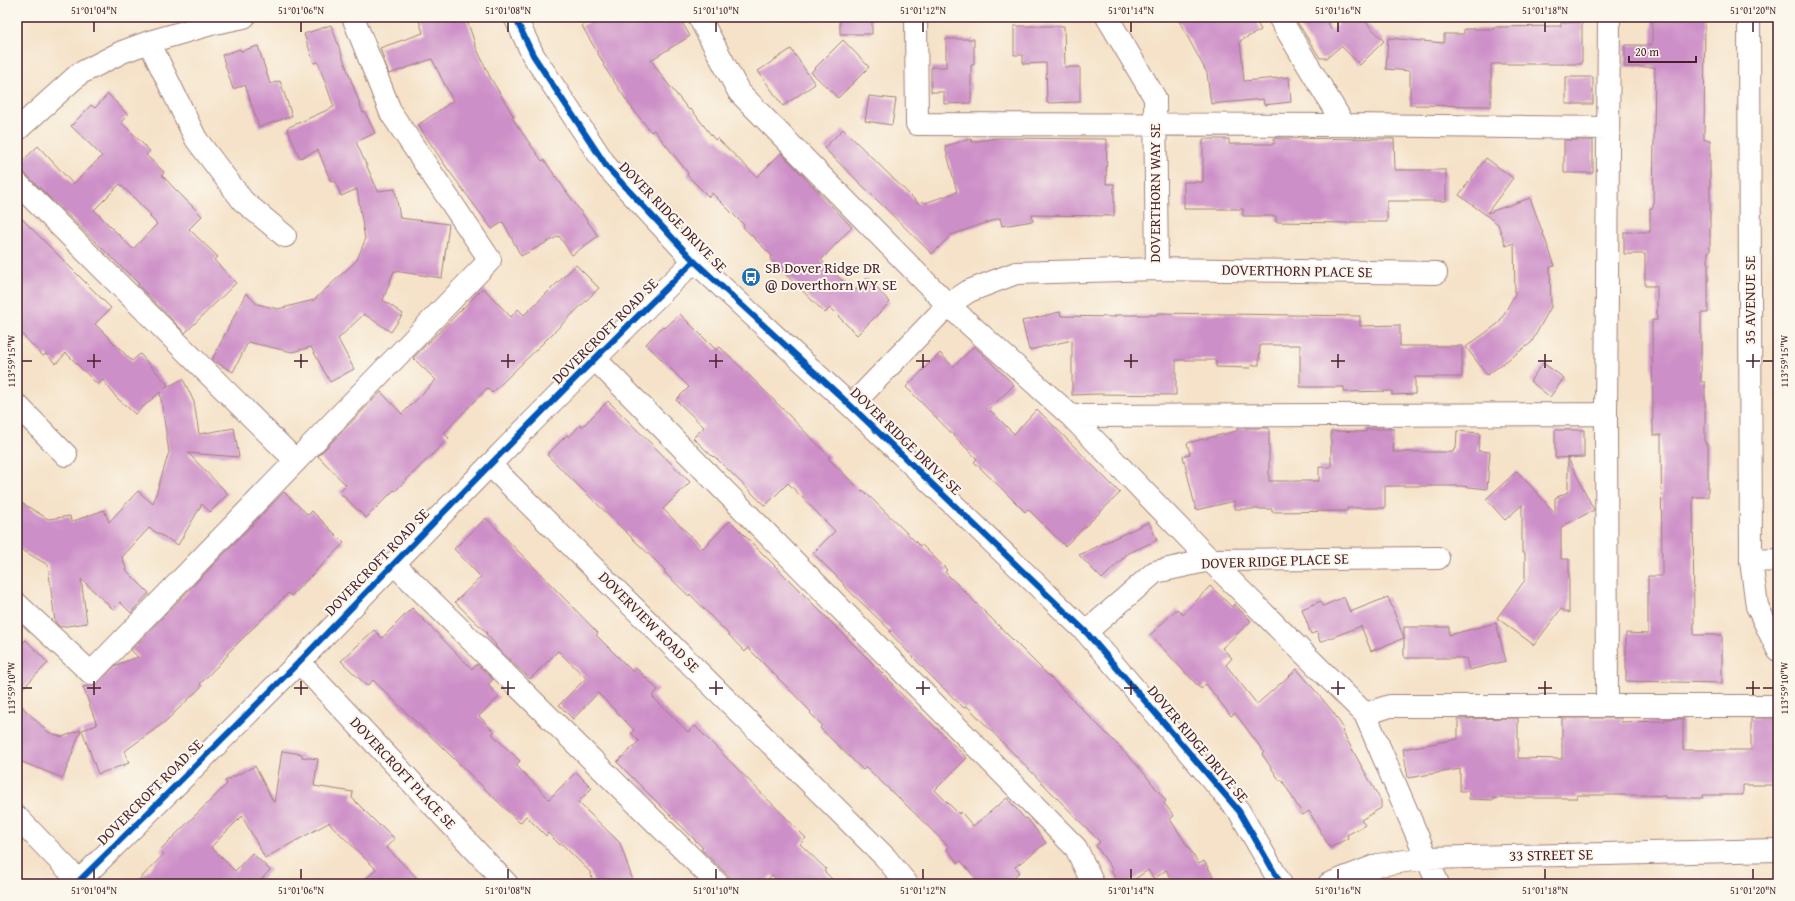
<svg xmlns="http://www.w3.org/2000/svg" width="1795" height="901" viewBox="0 0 1795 901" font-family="'Gentium Book Plus',serif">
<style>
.building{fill:#cd8fc8;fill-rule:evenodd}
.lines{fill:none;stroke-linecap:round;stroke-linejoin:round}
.minor-casing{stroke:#a0807a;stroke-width:24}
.minor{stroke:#fff;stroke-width:22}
.cycleway-casing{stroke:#fbf7ec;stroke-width:8}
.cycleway{stroke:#0057b8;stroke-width:6}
.ticks{fill:none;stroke:#4a1f2b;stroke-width:1.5}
.labels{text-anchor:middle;stroke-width:4;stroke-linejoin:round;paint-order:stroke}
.street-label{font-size:15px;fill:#4a1f2b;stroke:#fbf7ec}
.poi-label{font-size:15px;fill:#4a1f2b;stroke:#fbf7ec;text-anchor:start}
.neatline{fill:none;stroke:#4a1f2b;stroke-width:1.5}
.ticks-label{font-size:10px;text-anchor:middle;fill:#4a1f2b}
</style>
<rect width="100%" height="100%" fill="#fbf7ec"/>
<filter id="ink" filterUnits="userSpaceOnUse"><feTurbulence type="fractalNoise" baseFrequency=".025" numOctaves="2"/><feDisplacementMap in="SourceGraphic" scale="8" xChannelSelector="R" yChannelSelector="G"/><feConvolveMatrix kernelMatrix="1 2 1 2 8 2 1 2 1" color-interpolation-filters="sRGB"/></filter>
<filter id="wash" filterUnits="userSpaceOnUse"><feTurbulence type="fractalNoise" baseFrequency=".012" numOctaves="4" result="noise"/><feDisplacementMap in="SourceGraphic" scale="16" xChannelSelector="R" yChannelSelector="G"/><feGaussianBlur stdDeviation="0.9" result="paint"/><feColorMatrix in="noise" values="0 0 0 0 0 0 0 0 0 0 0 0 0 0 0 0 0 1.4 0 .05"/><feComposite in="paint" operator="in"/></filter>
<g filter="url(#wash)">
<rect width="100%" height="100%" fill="#f5e2c8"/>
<g id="blocks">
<path class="building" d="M 418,17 L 466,17 L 476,47 L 490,77 L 514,117 L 512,118 L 542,161 L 544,160 L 598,236 L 572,255 L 559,236 L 521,256 L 503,222 L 492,229 L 447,168 L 418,125 L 453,101 L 432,59 L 389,74 L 380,48 L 423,33 Z
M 598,17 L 679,17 L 690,36 L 651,60 L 664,79 L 689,110 L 691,109 L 715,140 L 717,138 L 757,177 L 781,153 L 852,227 L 821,260 L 854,292 L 867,278 L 890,302 L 857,335 L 830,308 L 825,313 L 770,259 L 772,256 L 743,227 L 744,225 L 712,193 L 709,197 L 687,175 L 688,173 L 654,130 L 651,132 L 629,104 L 603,65 L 604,64 L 582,26 Z
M 840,17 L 872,17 L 872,34 L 840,34 Z
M 1177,17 L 1254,17 L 1261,30 L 1240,41 L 1244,81 L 1289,77 L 1291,102 L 1264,105 L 1263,99 L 1211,104 L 1207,73 Z
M 1294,17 L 1324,17 L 1332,30 L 1345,17 L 1361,17 L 1384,41 L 1360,65 L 1341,46 L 1327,58 L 1320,58 Z
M 1652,17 L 1705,17 L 1704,140 L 1710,140 L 1710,251 L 1708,252 L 1708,313 L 1701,313 L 1701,382 L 1705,382 L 1705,444 L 1708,444 L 1708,497 L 1693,497 L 1694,635 L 1722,635 L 1722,683 L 1626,681 L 1626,633 L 1648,634 L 1648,576 L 1662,576 L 1661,435 L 1653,435 L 1652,320 L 1657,320 L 1657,286 L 1645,286 L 1645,254 L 1624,254 L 1624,232 L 1650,232 L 1650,208 L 1653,208 L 1655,67 L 1625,67 L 1625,45 L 1652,45 Z
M 1582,22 L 1582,64 L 1491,64 L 1491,106 L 1410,105 L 1410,71 L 1386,69 L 1388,38 L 1444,43 L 1444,34 L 1464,34 L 1464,29 L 1494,29 L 1494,27 L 1561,26 L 1561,23 Z
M 331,25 L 363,113 L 365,112 L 375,133 L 356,142 L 378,191 L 395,189 L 400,218 L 449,224 L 442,278 L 394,271 L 383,300 L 403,314 L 391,332 L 364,314 L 338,339 L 354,369 L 330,382 L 311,347 L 292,352 L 248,342 L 233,372 L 212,360 L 246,293 L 257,304 L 278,309 L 314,300 L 357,260 L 365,240 L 357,189 L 341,196 L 335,181 L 331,182 L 318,150 L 300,158 L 287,128 L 334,107 L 318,62 L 314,63 L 304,34 Z
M 1014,26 L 1064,26 L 1065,67 L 1080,67 L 1080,102 L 1047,103 L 1046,63 L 1023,64 L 1023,55 L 1014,55 Z
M 946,39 L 974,39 L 974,65 L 971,65 L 971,103 L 944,104 L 944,92 L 931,92 L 931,67 L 946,67 Z
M 843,40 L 869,67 L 838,98 L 811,72 Z
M 258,46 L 270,84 L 280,81 L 292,116 L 259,127 L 245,85 L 233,89 L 222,55 L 240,49 L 241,51 Z
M 791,49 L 815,84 L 783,106 L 758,71 Z
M 1566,77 L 1593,77 L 1593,104 L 1566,104 Z
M 108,94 L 128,115 L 121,122 L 150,151 L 146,155 L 164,172 L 162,175 L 173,187 L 202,216 L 189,229 L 218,257 L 214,260 L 236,283 L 185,333 L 138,285 L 139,284 L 17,166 L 38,146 L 73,184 L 102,156 L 71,126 L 91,105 L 95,108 ZM 120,184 L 151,215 L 149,216 L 157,224 L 133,249 L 94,210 Z
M 869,96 L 896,99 L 892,125 L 865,121 Z
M 843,129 L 919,204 L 922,201 L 925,203 L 957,192 L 945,146 L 971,139 L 972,142 L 998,138 L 1107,139 L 1106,184 L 1114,184 L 1114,216 L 1032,215 L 1033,221 L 1002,226 L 1000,218 L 951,235 L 932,254 L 824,148 Z
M 1274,138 L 1394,139 L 1395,170 L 1446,170 L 1446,201 L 1387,201 L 1387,222 L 1350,222 L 1350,223 L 1276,222 L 1276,216 L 1243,216 L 1243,209 L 1184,209 L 1184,182 L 1203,182 L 1203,139 L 1229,139 L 1229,144 L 1274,144 Z
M 1564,140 L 1593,140 L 1593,173 L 1564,173 Z
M 1486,158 L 1513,178 L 1487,213 L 1530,198 L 1555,266 L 1550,267 L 1551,307 L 1531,343 L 1487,375 L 1466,347 L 1499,323 L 1515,294 L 1514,243 L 1506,246 L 1498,224 L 1459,195 Z
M 17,214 L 111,308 L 95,324 L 132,361 L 140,354 L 168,385 L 163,389 L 183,379 L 194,402 L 199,434 L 234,428 L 239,457 L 188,453 L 228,494 L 210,512 L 202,504 L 178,545 L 149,528 L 122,557 L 127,571 L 149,593 L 131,613 L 120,602 L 113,609 L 81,579 L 87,623 L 60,627 L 55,622 L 48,565 L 17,547 L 17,500 L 48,519 L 70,516 L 71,522 L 104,510 L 109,522 L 138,491 L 153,504 L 169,452 L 160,392 L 135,414 L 116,397 L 103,380 L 98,385 L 66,353 L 56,364 L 46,354 L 43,356 L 17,329 Z
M 576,265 L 599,288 L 492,393 L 487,388 L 444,433 L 449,438 L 395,491 L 394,490 L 366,518 L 339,492 L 346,485 L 318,456 L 381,392 L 402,414 L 436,380 L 413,358 L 483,288 L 511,317 L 518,309 L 524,315 Z
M 1060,312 L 1061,316 L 1115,317 L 1115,315 L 1157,315 L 1157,313 L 1360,316 L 1360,326 L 1400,325 L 1400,346 L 1462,346 L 1462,377 L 1415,377 L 1415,394 L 1392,395 L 1392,391 L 1344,392 L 1344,387 L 1300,387 L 1300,345 L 1260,345 L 1259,365 L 1251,365 L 1250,368 L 1216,367 L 1216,360 L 1176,360 L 1176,395 L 1098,394 L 1072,395 L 1072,340 L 1029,350 L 1022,321 Z
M 680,314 L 716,350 L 720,347 L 750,376 L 830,457 L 828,458 L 862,492 L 863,490 L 920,546 L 921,544 L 947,570 L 945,572 L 1119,746 L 1143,772 L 1166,801 L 1164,803 L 1174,816 L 1170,819 L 1199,864 L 1204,861 L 1218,884 L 1174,884 L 1166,870 L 1154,879 L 1148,870 L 1128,884 L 1120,884 L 1111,871 L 1113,870 L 1096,846 L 1100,842 L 967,706 L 964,708 L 933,678 L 889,632 L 891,631 L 843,585 L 844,584 L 813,553 L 835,531 L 788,483 L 765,506 L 714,456 L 713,457 L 693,438 L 704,427 L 676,400 L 689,387 L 646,344 L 663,326 L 665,328 Z
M 974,346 L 1014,385 L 989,409 L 1014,434 L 1037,409 L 1120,493 L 1065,546 L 1028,509 L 1025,512 L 1002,489 L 974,462 L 977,459 L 906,387 L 940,353 L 953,367 Z
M 1543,363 L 1564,378 L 1550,397 L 1530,381 Z
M 608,401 L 690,482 L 663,509 L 703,548 L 730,521 L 893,684 L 892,685 L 967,758 L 935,790 L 959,814 L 961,812 L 973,826 L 1007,798 L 1025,819 L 1027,818 L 1046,843 L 1015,867 L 1020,872 L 1005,884 L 980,884 L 961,861 L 958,863 L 947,849 L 949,847 L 896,795 L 896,796 L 866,767 L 863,770 L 820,728 L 822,725 L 810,713 L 811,712 L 785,685 L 748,648 L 745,652 L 690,594 L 689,596 L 664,572 L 665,570 L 547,455 L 567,435 L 569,437 L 580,425 L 582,427 Z
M 1237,428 L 1269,428 L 1269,481 L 1319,481 L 1319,467 L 1331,467 L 1331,431 L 1366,432 L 1366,429 L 1394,429 L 1393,452 L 1453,452 L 1454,449 L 1456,449 L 1457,431 L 1480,433 L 1478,451 L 1490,452 L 1487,489 L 1461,486 L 1385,486 L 1385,508 L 1347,508 L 1347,511 L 1272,512 L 1272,509 L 1235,509 L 1235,501 L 1196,510 L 1183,456 L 1190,454 L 1187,443 L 1237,431 Z
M 1555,430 L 1584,430 L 1584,457 L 1555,458 Z
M 1568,458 L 1594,510 L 1561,527 L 1561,559 L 1569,559 L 1569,613 L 1561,609 L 1534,645 L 1497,618 L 1525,580 L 1525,553 L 1522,553 L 1522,505 L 1505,520 L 1486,499 L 1517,471 L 1555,513 L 1555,498 L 1568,492 Z
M 284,492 L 308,515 L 312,511 L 344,543 L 291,596 L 288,593 L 227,654 L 228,655 L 200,684 L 202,686 L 166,721 L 125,751 L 129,763 L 98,774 L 82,730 L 97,725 L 83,687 L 95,685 L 116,665 L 138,657 L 131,650 Z
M 486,518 L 598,633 L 596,635 L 633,672 L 636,668 L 658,690 L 652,696 L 688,732 L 695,726 L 806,838 L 800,844 L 826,869 L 824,871 L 837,884 L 782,884 L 772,875 L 763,884 L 737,884 L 701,849 L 703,848 L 617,762 L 639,741 L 631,733 L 634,730 L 598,693 L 573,719 L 559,705 L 586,678 L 558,651 L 530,679 L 495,646 L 496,645 L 486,634 L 487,633 L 455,602 L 481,577 L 454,549 Z
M 1149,522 L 1157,540 L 1127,554 L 1102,579 L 1079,555 Z
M 1210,586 L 1232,607 L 1234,604 L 1251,621 L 1222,648 L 1232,658 L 1226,665 L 1257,704 L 1297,669 L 1333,712 L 1344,729 L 1342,731 L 1381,801 L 1381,808 L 1361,820 L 1365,825 L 1347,835 L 1348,838 L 1330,848 L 1309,811 L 1303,815 L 1282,780 L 1280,781 L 1262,754 L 1264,752 L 1235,713 L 1231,716 L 1206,684 L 1201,689 L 1150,635 L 1177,609 L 1183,615 Z
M 1344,597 L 1350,612 L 1388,597 L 1404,638 L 1371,651 L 1361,626 L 1320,642 L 1317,632 L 1311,634 L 1302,609 L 1321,601 L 1323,606 Z
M 412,608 L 472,669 L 477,664 L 493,679 L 488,685 L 499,697 L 479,716 L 494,732 L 492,734 L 520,761 L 516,765 L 549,799 L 576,772 L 592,788 L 578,802 L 620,843 L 634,884 L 594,884 L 590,872 L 562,844 L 560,845 L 548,833 L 546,836 L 526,816 L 520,823 L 373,680 L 367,686 L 341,661 L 374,630 L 382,638 Z
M 1496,623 L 1506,661 L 1469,670 L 1466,658 L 1404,658 L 1404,627 L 1449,627 L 1449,635 Z
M 26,640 L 48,663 L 17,694 L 17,648 Z
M 17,702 L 48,732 L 62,737 L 81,730 L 63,778 L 17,760 Z
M 1518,718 L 1518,758 L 1562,759 L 1562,718 L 1621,718 L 1621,722 L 1665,721 L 1665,719 L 1683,719 L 1683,750 L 1751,750 L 1751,718 L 1776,718 L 1778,785 L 1743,785 L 1743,795 L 1703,795 L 1703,798 L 1665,798 L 1665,796 L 1645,795 L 1577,795 L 1577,798 L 1494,798 L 1494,800 L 1469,799 L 1469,791 L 1460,791 L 1460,769 L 1408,778 L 1403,749 L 1458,739 L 1458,719 Z
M 282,751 L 302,754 L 302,757 L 318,759 L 314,786 L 353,792 L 352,798 L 380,826 L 381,825 L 395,839 L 386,847 L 423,884 L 361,884 L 376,869 L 329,823 L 330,822 L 265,858 L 242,816 L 211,847 L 235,871 L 252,853 L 270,870 L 257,884 L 135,884 L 164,854 L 160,850 L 227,784 L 225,781 L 255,766 L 274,803 Z"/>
</g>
</g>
<g filter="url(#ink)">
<use href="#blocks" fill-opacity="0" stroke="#a0807a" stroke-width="1"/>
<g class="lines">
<defs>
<path id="minor" d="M 515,17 L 533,55 L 607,167 L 694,261 L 851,406 L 1086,632 L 1239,811 L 1281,884
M 699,17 L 739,92 L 948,305 L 1071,416 L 1210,560 L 1365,714 L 1438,884
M 916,17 L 917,124 L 1344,125 L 1608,128
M 1279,17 L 1344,125
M 1749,17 L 1751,561 L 1757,606 L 1778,650
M 149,42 L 196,139 L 243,201 L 285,236
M 17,130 L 79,74 L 122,52 L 149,42 L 215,23 L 244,17
M 17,183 L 296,461
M 1157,269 L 1436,273
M 594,358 L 1076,848 L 1093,884
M 17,405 L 66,455
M 851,406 L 948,305 L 969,291 L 1016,273 L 1157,269 L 1155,98 L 1107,17
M 1071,416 L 1606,414
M 490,465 L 885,857 L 907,884
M 1751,561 L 1778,560
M 393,563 L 718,884
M 17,604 L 91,673 L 490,260 L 391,113 L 353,17
M 1086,632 L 1155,572 L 1210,560 L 1438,558
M 299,662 L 507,884
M 1607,705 L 1606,414 L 1609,17
M 1365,714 L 1390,706 L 1778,706
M 17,817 L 82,884
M 79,881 C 153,808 227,735 300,661 C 430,526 560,391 694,261
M 1329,884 L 1378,865 L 1426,858 L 1778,850"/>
</defs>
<use href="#minor" class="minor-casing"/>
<use href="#minor" class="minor"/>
<defs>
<path id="cycleway" d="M 515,17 L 533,55 L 607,167 L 694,261 L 851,406 L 1086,632 L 1239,811 L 1281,884
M 79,881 C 153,808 227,735 300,661 C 430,526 560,391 694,261"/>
</defs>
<use href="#cycleway" class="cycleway-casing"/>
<use href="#cycleway" class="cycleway"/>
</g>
</g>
<path class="ticks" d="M 94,22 L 94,32M 301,22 L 301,32M 508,22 L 508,32M 716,22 L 716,32M 923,22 L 923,32M 1131,22 L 1131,32M 1338,22 L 1338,32M 1545,22 L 1545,32M 1753,22 L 1753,32M 94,354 L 94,368M 301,354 L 301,368M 508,354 L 508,368M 716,354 L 716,368M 923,354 L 923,368M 1131,354 L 1131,368M 1338,354 L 1338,368M 1545,354 L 1545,368M 1753,354 L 1753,368M 22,361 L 32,361M 87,361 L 101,361M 294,361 L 308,361M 501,361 L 515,361M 709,361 L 723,361M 916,361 L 930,361M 1124,361 L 1138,361M 1331,361 L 1345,361M 1538,361 L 1552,361M 1746,361 L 1760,361M 1763,361 L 1773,361M 94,681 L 94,695M 301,681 L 301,695M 508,681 L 508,695M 716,681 L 716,695M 923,681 L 923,695M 1131,681 L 1131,695M 1338,681 L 1338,695M 1545,681 L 1545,695M 1753,681 L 1753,695M 22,688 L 32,688M 87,688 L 101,688M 294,688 L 308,688M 501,688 L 515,688M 709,688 L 723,688M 916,688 L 930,688M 1124,688 L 1138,688M 1331,688 L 1345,688M 1538,688 L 1552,688M 1746,688 L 1760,688M 1763,688 L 1773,688M 94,869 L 94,879M 301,869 L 301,879M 508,869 L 508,879M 716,869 L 716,879M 923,869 L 923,879M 1131,869 L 1131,879M 1338,869 L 1338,879M 1545,869 L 1545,879M 1753,869 L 1753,879"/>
<defs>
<symbol id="bus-disc" viewBox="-11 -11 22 22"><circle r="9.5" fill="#1f6fb2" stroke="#fbf7ec"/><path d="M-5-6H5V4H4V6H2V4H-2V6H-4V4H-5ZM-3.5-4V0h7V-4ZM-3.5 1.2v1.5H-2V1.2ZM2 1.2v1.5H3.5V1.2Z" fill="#fff"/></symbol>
</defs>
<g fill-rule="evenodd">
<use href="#bus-disc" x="740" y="266" width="22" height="22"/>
</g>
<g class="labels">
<g class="street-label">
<text transform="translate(1155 193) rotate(-90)" y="5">DOVERTHORN WAY SE</text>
<text transform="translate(673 217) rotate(46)" y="5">DOVER RIDGE DRIVE SE</text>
<text transform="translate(1297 271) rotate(1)" y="5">DOVERTHORN PLACE SE</text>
<text transform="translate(1750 300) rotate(-90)" y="5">35 AVENUE SE</text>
<text transform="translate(605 331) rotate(-45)" y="5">DOVERCROFT ROAD SE</text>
<text transform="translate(906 441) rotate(44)" y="5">DOVER RIDGE DRIVE SE</text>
<text transform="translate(1275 561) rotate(-2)" y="5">DOVER RIDGE PLACE SE</text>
<text transform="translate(377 562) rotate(-46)" y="5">DOVERCROFT ROAD SE</text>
<text transform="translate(649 622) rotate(45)" y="5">DOVERVIEW ROAD SE</text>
<text transform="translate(1198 744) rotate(50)" y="5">DOVER RIDGE DRIVE SE</text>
<text transform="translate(403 773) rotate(47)" y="5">DOVERCROFT PLACE SE</text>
<text transform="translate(150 792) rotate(-45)" y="5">DOVERCROFT ROAD SE</text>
<text transform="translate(1551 855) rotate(-1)" y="5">33 STREET SE</text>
</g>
<g class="poi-label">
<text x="765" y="273">SB Dover Ridge DR<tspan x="765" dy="17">@ Doverthorn WY SE</tspan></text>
</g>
</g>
<rect width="1795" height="901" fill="none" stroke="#fbf7ec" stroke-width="44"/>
<path d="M1629 56v6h67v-6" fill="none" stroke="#4a1f2b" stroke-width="2"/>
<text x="1635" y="56" font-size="12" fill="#4a1f2b" stroke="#fbf7ec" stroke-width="3" paint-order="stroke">20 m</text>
<rect x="22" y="22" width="1751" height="857" class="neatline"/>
<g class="ticks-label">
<text x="94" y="14">51°01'04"N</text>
<text x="301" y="14">51°01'06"N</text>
<text x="508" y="14">51°01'08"N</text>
<text x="716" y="14">51°01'10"N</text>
<text x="923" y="14">51°01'12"N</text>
<text x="1131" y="14">51°01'14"N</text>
<text x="1338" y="14">51°01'16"N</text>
<text x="1545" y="14">51°01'18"N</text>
<text x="1753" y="14">51°01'20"N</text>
<text transform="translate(1784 361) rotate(-90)" y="4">113°59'15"W</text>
<text transform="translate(11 361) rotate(-90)" y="4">113°59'15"W</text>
<text transform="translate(1784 688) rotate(-90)" y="4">113°59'10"W</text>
<text transform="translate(11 688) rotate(-90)" y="4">113°59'10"W</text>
<text x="94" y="894">51°01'04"N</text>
<text x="301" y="894">51°01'06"N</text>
<text x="508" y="894">51°01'08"N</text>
<text x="716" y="894">51°01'10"N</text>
<text x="923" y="894">51°01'12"N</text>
<text x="1131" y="894">51°01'14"N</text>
<text x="1338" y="894">51°01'16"N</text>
<text x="1545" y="894">51°01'18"N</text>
<text x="1753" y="894">51°01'20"N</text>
</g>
</svg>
